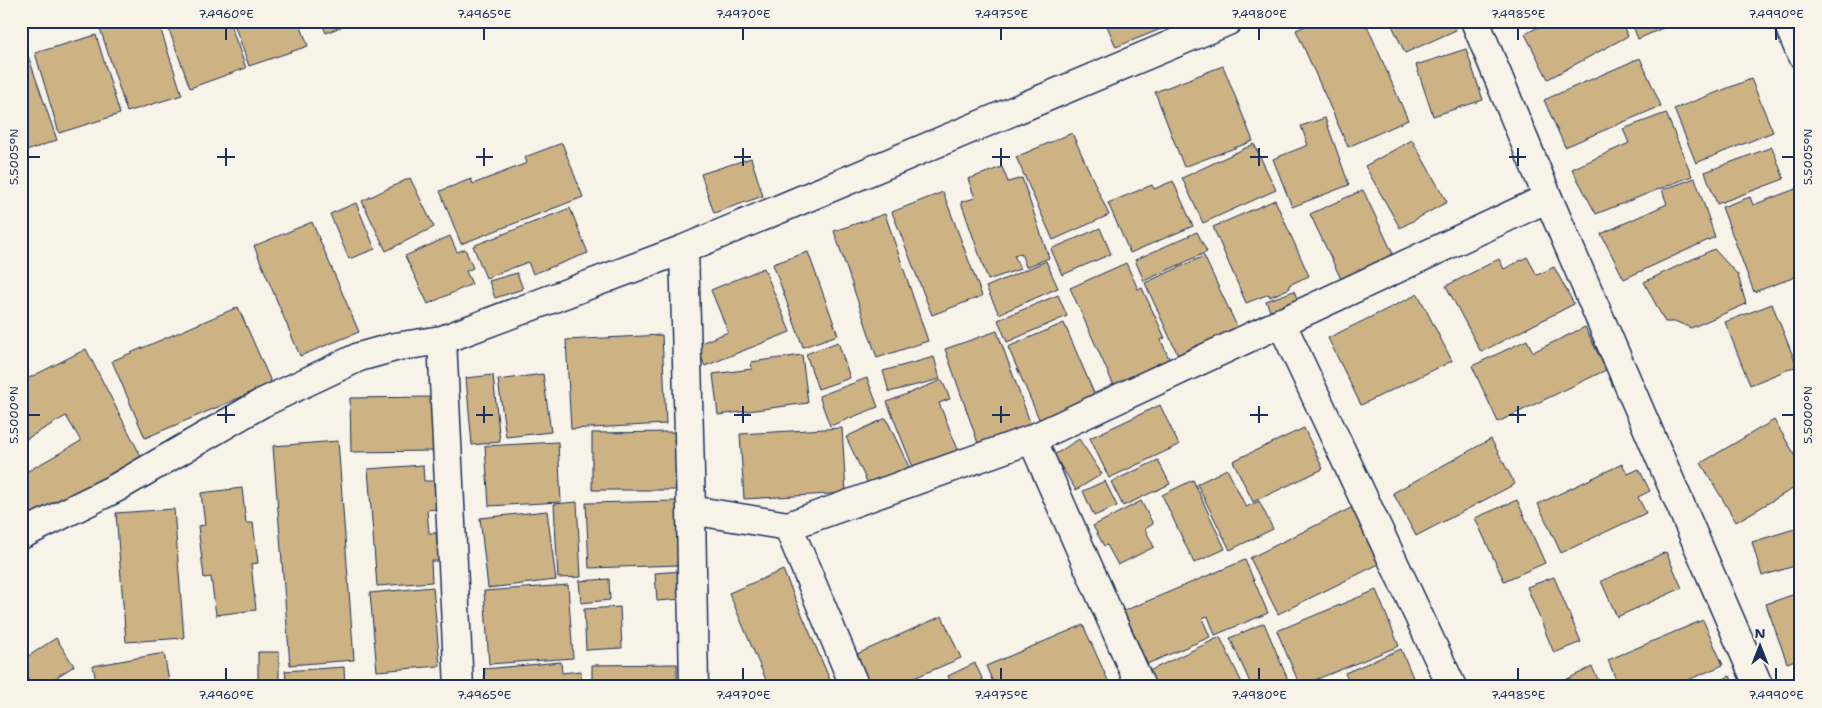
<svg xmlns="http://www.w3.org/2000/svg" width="1822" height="708" viewBox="0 0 1822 708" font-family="'Shantell Sans',sans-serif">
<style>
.building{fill:#cdb283;stroke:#1b2f5e}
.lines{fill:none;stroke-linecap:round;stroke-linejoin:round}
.minor-casing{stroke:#1b2f5e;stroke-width:31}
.minor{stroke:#f7f3e8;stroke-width:28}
.ticks{fill:none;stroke:#1b2f5e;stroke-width:2}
.neatline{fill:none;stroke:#1b2f5e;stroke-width:2}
.ticks-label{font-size:12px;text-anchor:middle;fill:#1b2f5e}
</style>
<rect width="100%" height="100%" fill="#f7f3e8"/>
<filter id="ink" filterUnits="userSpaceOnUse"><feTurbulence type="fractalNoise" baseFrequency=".02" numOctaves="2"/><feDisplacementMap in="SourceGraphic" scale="10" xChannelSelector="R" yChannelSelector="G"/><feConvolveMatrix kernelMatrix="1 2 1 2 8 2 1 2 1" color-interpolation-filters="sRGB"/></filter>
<g filter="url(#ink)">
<path class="building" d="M 112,21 L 158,21 L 182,95 L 127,112 L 99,25 Z
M 166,21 L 229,21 L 246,68 L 190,88 Z
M 233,21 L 299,21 L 308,46 L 249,66 Z
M 321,21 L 355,21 L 326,33 Z
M 1105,21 L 1181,21 L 1116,47 Z
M 1317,21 L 1365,21 L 1408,120 L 1348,147 L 1296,30 Z
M 1390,21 L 1452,21 L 1456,30 L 1405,53 Z
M 1550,21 L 1620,21 L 1628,36 L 1548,79 L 1525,34 Z
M 1631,21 L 1679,21 L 1638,39 Z
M 96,35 L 120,114 L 59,133 L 35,53 Z
M 1466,49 L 1483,100 L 1433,116 L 1416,65 Z
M 26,50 L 57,140 L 21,153 L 21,52 Z
M 1640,58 L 1661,106 L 1565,147 L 1544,100 Z
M 1223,66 L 1253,141 L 1184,167 L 1155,92 Z
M 1751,79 L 1773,132 L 1696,163 L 1674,109 Z
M 1666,113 L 1692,176 L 1596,214 L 1572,169 L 1629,143 L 1623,129 Z
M 1325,118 L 1349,185 L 1292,207 L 1273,159 L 1308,145 L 1301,126 Z
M 1072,133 L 1109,215 L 1053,240 L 1016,157 Z
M 1412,140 L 1447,202 L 1400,228 L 1365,166 Z
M 562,143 L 583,197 L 461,244 L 440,191 L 471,179 L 473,184 L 527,163 L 525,157 Z
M 1254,144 L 1276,190 L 1203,223 L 1182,178 Z
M 1772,147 L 1784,179 L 1717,204 L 1705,172 Z
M 751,158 L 763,196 L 714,213 L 701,174 Z
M 1002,167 L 1008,182 L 1022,178 L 1049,258 L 1026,267 L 1021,253 L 1014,255 L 1020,269 L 988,280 L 961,202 L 975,198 L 968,179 Z
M 410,178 L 434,227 L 386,251 L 362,201 Z
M 1695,178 L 1715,237 L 1624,279 L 1601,234 L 1667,204 L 1662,190 Z
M 1173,181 L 1193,226 L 1130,253 L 1108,203 L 1152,185 L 1154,189 Z
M 1801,187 L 1801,275 L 1754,292 L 1722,207 L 1750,197 L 1753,205 Z
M 1363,190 L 1394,256 L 1342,281 L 1310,214 Z
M 943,192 L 982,296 L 932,315 L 892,212 Z
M 1275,200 L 1309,276 L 1289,285 L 1290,288 L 1270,297 L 1269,294 L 1246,303 L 1213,227 Z
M 356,203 L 375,249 L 349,259 L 330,214 Z
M 570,208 L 588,253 L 533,274 L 528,262 L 486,278 L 473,246 Z
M 885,214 L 928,341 L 877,358 L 834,231 Z
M 312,222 L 359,332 L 300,356 L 254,246 Z
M 1100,228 L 1111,254 L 1062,275 L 1051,249 Z
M 1197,232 L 1207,252 L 1144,281 L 1135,260 Z
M 450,236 L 457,252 L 465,249 L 473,268 L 466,271 L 472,284 L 428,304 L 405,256 Z
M 1714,249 L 1738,275 L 1746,304 L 1691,328 L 1677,322 L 1665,322 L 1644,282 Z
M 808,252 L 838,335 L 803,347 L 773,264 Z
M 1204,256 L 1241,335 L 1181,362 L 1145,283 Z
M 1527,257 L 1537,275 L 1554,267 L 1574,304 L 1481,352 L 1446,286 L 1499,259 L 1504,269 Z
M 1046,261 L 1058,288 L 999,314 L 986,287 Z
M 1126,263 L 1138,289 L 1142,288 L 1165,338 L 1161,340 L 1170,361 L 1114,386 L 1070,288 Z
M 764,268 L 790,332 L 705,366 L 696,345 L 728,332 L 711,290 Z
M 517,273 L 523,289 L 495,298 L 489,281 Z
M 1294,291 L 1301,308 L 1273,318 L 1266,301 Z
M 1418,294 L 1452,361 L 1361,405 L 1328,338 Z
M 1058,295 L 1067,316 L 1007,342 L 998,320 Z
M 1772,304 L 1797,366 L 1750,385 L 1725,322 Z
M 238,307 L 272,384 L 145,438 L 112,361 Z
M 1064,323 L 1096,398 L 1040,421 L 1008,347 Z
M 1585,327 L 1606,370 L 1498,422 L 1472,366 L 1527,340 L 1533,352 Z
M 997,331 L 1031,425 L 978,443 L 945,349 Z
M 662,335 L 666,424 L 571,429 L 566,340 Z
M 838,342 L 850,378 L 818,389 L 806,354 Z
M 86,349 L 144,462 L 21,525 L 21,475 L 81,441 L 66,416 L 21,442 L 21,382 Z
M 802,355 L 808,403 L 718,415 L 713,374 L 752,369 L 751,362 Z
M 934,357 L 940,379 L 889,392 L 883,371 Z
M 543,374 L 551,432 L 506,437 L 498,380 Z
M 493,375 L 500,442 L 472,445 L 466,378 Z
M 867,378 L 878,407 L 830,426 L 819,396 Z
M 942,380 L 950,399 L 939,403 L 959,452 L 914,470 L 887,402 Z
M 433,397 L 434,451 L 351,452 L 350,398 Z
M 1160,405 L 1179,445 L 1109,478 L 1090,438 Z
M 886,418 L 909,467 L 869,486 L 846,437 Z
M 1774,420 L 1801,465 L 1801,484 L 1736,522 L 1701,463 Z
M 842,428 L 846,493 L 744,499 L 740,434 Z
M 1304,428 L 1323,469 L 1253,502 L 1233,461 Z
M 677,432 L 678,490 L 592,490 L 592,433 Z
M 1079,439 L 1102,474 L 1076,490 L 1054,455 Z
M 1491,439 L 1515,484 L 1416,536 L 1393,493 Z
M 338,441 L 354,660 L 290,665 L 273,446 Z
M 558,442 L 561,502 L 489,506 L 485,446 Z
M 1158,460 L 1170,484 L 1123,506 L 1111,482 Z
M 1622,464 L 1628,474 L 1639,469 L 1650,491 L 1638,497 L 1646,513 L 1561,553 L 1538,504 Z
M 423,465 L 424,481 L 434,481 L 436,509 L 427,510 L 429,533 L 436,533 L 439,561 L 431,561 L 432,582 L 377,586 L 368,469 Z
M 1227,469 L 1246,507 L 1259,501 L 1273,529 L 1230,550 L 1197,484 Z
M 1193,480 L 1225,549 L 1194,563 L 1162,495 Z
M 1105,481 L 1117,506 L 1094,516 L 1083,491 Z
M 242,488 L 246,523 L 253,523 L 258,563 L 251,564 L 256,610 L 216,615 L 211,577 L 204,578 L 198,526 L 205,525 L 201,493 Z
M 1517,500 L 1545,563 L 1504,581 L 1475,518 Z
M 677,501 L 679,565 L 589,568 L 586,503 Z
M 1141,501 L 1153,524 L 1145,529 L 1154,547 L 1118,565 L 1107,545 L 1104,546 L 1093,526 Z
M 577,502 L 581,577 L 558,578 L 554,504 Z
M 1355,506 L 1383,562 L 1278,614 L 1250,558 Z
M 174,509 L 184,638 L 126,642 L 116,513 Z
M 547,511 L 556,580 L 488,588 L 480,518 Z
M 1801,527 L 1801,564 L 1762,576 L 1752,542 Z
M 1666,552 L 1682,588 L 1617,617 L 1601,581 Z
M 1245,560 L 1268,613 L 1215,635 L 1208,616 L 1202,618 L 1210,637 L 1147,664 L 1124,611 Z
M 783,570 L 833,687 L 769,687 L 729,593 Z
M 681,571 L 683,599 L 657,601 L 655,573 Z
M 1554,577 L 1581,642 L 1554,653 L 1527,587 Z
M 609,579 L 610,600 L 581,603 L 579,581 Z
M 568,585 L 573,658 L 489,664 L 484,591 Z
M 433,587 L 440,666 L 377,671 L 370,593 Z
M 1376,590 L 1399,646 L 1300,686 L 1277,631 Z
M 1801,592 L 1801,658 L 1787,663 L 1766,604 Z
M 620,607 L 622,648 L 586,650 L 584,609 Z
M 942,616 L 961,658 L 893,687 L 871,687 L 857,654 Z
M 1703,620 L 1723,665 L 1672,687 L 1619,687 L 1608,660 Z
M 1264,623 L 1291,687 L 1252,687 L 1230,638 Z
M 1083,625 L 1111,687 L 995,687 L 986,666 Z
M 1220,637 L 1244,687 L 1154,687 L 1147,672 Z
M 56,638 L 74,666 L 41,687 L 33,687 L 21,669 L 21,661 Z
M 1401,649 L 1417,687 L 1351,687 L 1345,673 Z
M 258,652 L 279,652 L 279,683 L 258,683 Z
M 164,653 L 170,687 L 97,687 L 93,666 Z
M 561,662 L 562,673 L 581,671 L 582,687 L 485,687 L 484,669 Z
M 975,663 L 986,687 L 953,687 L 948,676 Z
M 677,664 L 677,687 L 592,687 L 592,665 Z
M 344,667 L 345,687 L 287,687 L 285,671 Z
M 1592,667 L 1602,687 L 1551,687 Z
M 1730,676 L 1735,687 L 1706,687 Z
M 1340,679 L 1343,687 L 1321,687 Z
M 81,682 L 82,687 L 65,687 Z
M 940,682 L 943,687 L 928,687 Z"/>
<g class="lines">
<defs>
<path id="minor" d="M 1475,21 L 1548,198 L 1759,687
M 1787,21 L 1801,54
M 684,249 L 691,510 L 694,687
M 1281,322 L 1452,687
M 442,340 L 459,687
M 1032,439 L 1141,687
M 691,510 L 788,526 L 1032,439 L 1548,198
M 788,526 L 855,687
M 21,535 L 116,488 L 262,403 L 359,357 L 395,347 L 442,340 L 684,249 L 1228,21"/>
</defs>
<use href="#minor" class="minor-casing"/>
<use href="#minor" class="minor"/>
</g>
</g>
<path class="ticks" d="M 226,28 L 226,40M 484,28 L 484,40M 743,28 L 743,40M 1001,28 L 1001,40M 1259,28 L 1259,40M 1518,28 L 1518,40M 1776,28 L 1776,40M 226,148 L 226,166M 484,148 L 484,166M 743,148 L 743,166M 1001,148 L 1001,166M 1259,148 L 1259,166M 1518,148 L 1518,166M 28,157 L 40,157M 217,157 L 235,157M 476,157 L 493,157M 734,157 L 751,157M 992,157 L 1010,157M 1250,157 L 1268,157M 1509,157 L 1526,157M 1782,157 L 1794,157M 226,406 L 226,423M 484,406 L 484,423M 743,406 L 743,423M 1001,406 L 1001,423M 1259,406 L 1259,423M 1518,406 L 1518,423M 28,415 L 40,415M 217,415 L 235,415M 476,415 L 493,415M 734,415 L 751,415M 992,415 L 1010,415M 1250,415 L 1268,415M 1509,415 L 1526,415M 1782,415 L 1794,415M 226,668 L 226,680M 484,668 L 484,680M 743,668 L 743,680M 1001,668 L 1001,680M 1259,668 L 1259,680M 1518,668 L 1518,680M 1776,668 L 1776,680"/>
<rect width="1822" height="708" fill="none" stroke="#f7f3e8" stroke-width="55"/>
<g transform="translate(1760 646)" stroke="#f7f3e8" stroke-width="4" paint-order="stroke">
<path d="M0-4L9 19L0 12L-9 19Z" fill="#1b2f5e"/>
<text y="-8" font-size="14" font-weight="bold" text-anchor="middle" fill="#1b2f5e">N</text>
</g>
<rect x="28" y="28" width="1766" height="652" class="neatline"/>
<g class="ticks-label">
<text x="226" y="18">7.4960°E</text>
<text x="484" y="18">7.4965°E</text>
<text x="743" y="18">7.4970°E</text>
<text x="1001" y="18">7.4975°E</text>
<text x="1259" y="18">7.4980°E</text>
<text x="1518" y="18">7.4985°E</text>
<text x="1776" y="18">7.4990°E</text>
<text transform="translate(14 157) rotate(-90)" y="4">5.5005°N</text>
<text transform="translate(1808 157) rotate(-90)" y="4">5.5005°N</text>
<text transform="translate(14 415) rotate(-90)" y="4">5.5000°N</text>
<text transform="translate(1808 415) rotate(-90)" y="4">5.5000°N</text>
<text x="226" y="699">7.4960°E</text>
<text x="484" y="699">7.4965°E</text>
<text x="743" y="699">7.4970°E</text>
<text x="1001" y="699">7.4975°E</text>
<text x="1259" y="699">7.4980°E</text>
<text x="1518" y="699">7.4985°E</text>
<text x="1776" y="699">7.4990°E</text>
</g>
</svg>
